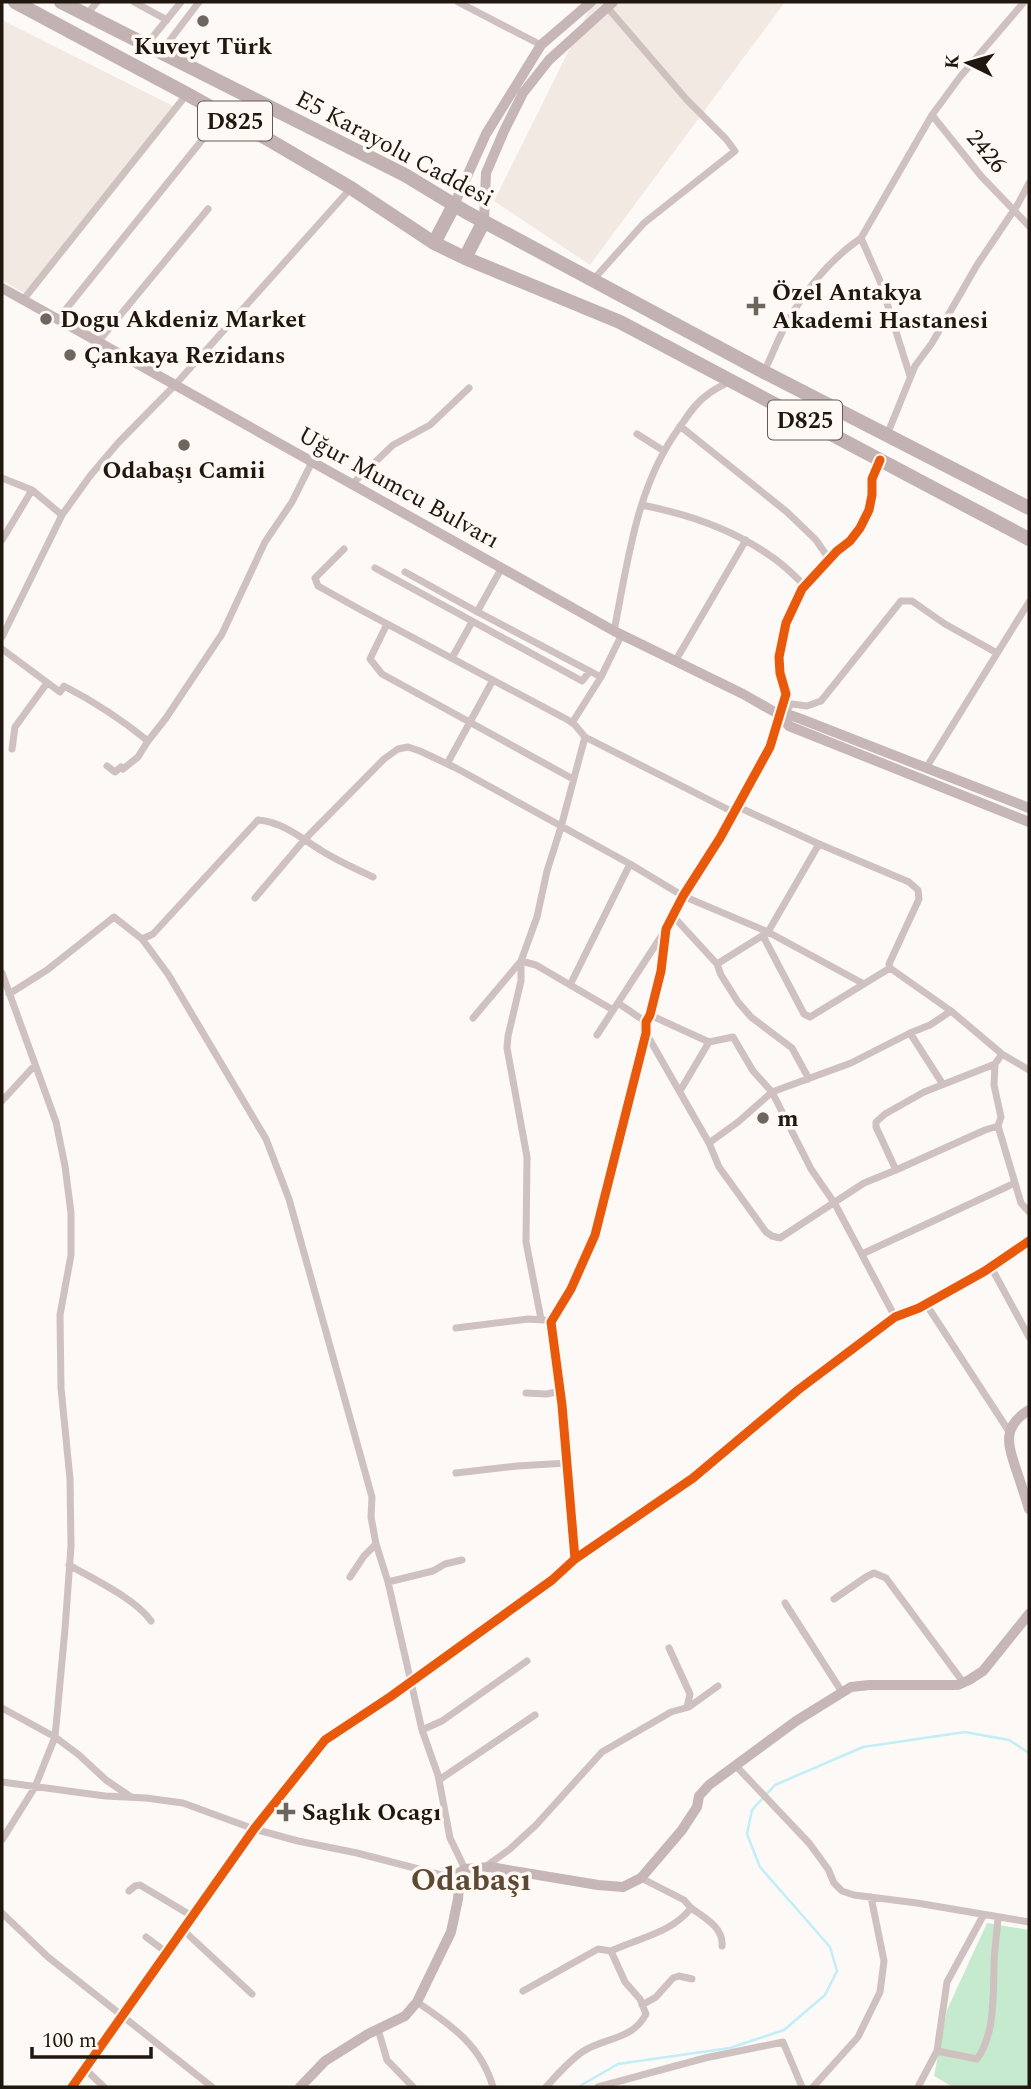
<svg xmlns="http://www.w3.org/2000/svg" width="1031" height="2089" viewBox="0 0 1031 2089" font-family="Spectral,serif">
<style>
.built{fill:#f2eae2}
.green{fill:#c5eacd}
.lines{fill:none;stroke-linecap:round;stroke-linejoin:round}
.stream{stroke:#c1eef7;stroke-width:2.5}
.street{stroke:#cfc1c0;stroke-width:7}
.secondary{stroke:#c6b6b5;stroke-width:10}
.highway{stroke:#c2b2b2;stroke-width:14}
.cycleway-casing{stroke:#fef9f4;stroke-width:13}
.cycleway{stroke:#e8590c;stroke-width:9}
.poi-dot{fill:#6d665f;stroke:#fef9f4;stroke-width:2.5}
.labels{text-anchor:middle;stroke-width:7;stroke-linejoin:round;paint-order:stroke}
.shield{fill:#fef9f4;stroke:#635b53;stroke-width:2}
.shield-label{font-size:23px;font-weight:bold;fill:#20170e}
.poi-label{font-size:24px;font-weight:bold;fill:#20170e;stroke:#fef9f4;text-anchor:start}
.street-label{font-size:24px;fill:#20170e;stroke:#fef9f4}
.district-label{font-size:32px;font-weight:bold;fill:#5e4934;stroke:#fef9f4}
</style>
<rect width="100%" height="100%" fill="#fcf9f6"/>
<path class="built" d="M 593,2 L 785,2 L 590,265 L 494,201 Z
M 2,20 L 177,108 L 24,293 L 2,280 Z"/>
<path class="green" d="M 987,1923 L 1029,1930 L 1029,2087 L 953,2087 L 934,2076 L 947,2010 Z"/>
<g class="lines">
<path class="stream" d="M 578,2087 L 618,2064 L 730,2048 L 784,2030 L 825,1995 L 837,1971 L 830,1947 L 760,1867 L 747,1834 L 752,1810 L 775,1785 L 863,1747 L 965,1732 L 1009,1740 L 1029,1753"/>
<path class="street" d="M 134,2 L 167,20
M 458,2 L 541,45
M 87,14 L 97,2
M 147,44 L 181,2
M 161,52 L 199,2
M 932,115 L 981,176 L 1029,226
M 861,238 L 880,281 L 910,376
M 593,280 L 644,223 L 735,151 L 726,139 L 687,100 L 607,7
M 23,300 L 187,94
M 58,319 L 223,114
M 98,342 L 208,209
M 764,372 C 774,351 782,328 795,309 C 812,282 835,256 861,238 L 932,115 L 960,77 L 1024,2
M 680,426 L 787,512 L 816,540 L 829,559
M 637,434 L 664,451
M 887,435 L 915,366 L 932,343 L 977,265 L 1018,204 L 1029,183
M 2,478 L 32,490 L 62,515
M 351,485 L 393,445 L 430,425 L 469,388
M 642,505 C 688,514 733,529 772,557 C 784,565 795,576 805,586
M 2,540 L 32,490
M 344,549 L 315,578 L 318,586 L 361,610 L 568,720 L 575,725 L 585,737 L 561,827 L 547,871 L 537,917 L 521,961 L 521,981 L 508,1036 L 507,1048 L 527,1157 L 526,1242 L 541,1319
M 375,568 L 582,681 L 590,671
M 405,572 L 474,610 L 601,677
M 477,612 L 501,569
M 387,624 L 370,659 L 382,674 L 573,779
M 614,631 C 628,561 636,487 679,428 C 687,417 695,403 707,395 C 714,389 722,386 730,381
M 2,637 L 62,515 L 90,476 L 118,443 L 175,385 L 351,188
M 2,649 L 60,692 L 64,686 C 95,702 121,719 148,741 L 166,718 L 222,634 L 265,542 L 292,502 L 312,462
M 452,658 L 472,622
M 676,660 L 746,540
M 781,715 L 792,704 L 807,706 L 821,701 L 901,601 L 912,601 L 945,624 L 997,653
M 572,723 L 601,677 L 622,634
M 585,737 L 733,812
M 12,749 L 15,727 L 47,683
M 447,764 L 493,680
M 107,766 L 115,772 L 121,767 L 123,769 L 138,757 L 148,741
M 926,768 L 1029,602
M 736,806 L 819,844 L 909,882 L 918,890 L 919,899 L 889,964 L 890,968 L 951,1011 L 1002,1054 L 1029,1070
M 255,898 L 305,839 L 384,759 L 398,749 L 408,747 L 420,751 L 456,768 L 630,864 L 683,896 L 768,932 L 864,984
M 673,916 L 717,964 L 721,975 L 738,1002 L 751,1017 L 792,1048 L 809,1079
M 763,936 L 804,1014 L 810,1017 L 890,968
M 142,939 L 153,934 L 258,820 C 283,822 301,838 322,851 C 338,861 356,869 373,877
M 717,964 L 768,932 L 819,844
M 2,973 L 56,1122 L 65,1166 L 71,1213 L 71,1255 L 60,1315 L 61,1388 L 70,1479 L 71,1546 L 65,1629 L 55,1737 L 35,1787 L 2,1840
M 570,985 L 630,864
M 9,994 L 47,970 L 114,917 L 142,939 L 168,974 L 266,1139 L 289,1199 L 372,1497 L 371,1517 L 376,1544 L 388,1582 L 422,1730 L 438,1775 L 450,1838 L 465,1869
M 618,1003 L 646,1022
M 650,1015 L 709,1042 L 733,1037 L 753,1071 L 772,1092 L 811,1169 L 835,1204 L 895,1317
M 473,1018 L 521,961 L 536,965 L 613,1010
M 646,1033 L 709,1143 L 719,1167 L 766,1232 L 772,1236 L 780,1238 L 864,1183 L 896,1170 L 876,1127 L 876,1122 L 885,1114 L 924,1092 L 995,1064 L 1002,1054
M 910,1033 L 942,1083
M 597,1035 L 664,932
M 680,1091 L 709,1042
M 2,1101 L 35,1065
M 998,1126 L 1021,1203 L 1029,1212
M 709,1143 L 738,1122 L 772,1092 L 851,1063 L 910,1033 L 930,1025 L 951,1011
M 896,1170 L 985,1130 L 998,1126 L 1001,1117 L 994,1085 L 995,1064
M 862,1254 L 1015,1183
M 991,1267 L 1029,1337
M 926,1304 L 1010,1433
M 456,1328 L 528,1319 L 544,1320
M 526,1393 L 547,1394 L 560,1391
M 456,1473 L 517,1466 L 567,1463
M 575,1559 L 562,1405 L 551,1322 L 571,1289 L 595,1235 L 646,1033 L 646,1022 L 650,1015 L 661,971 L 666,929 L 683,896 L 720,838 L 770,747 L 786,694 L 780,673 L 779,657 L 786,623 L 802,589 L 837,551 L 850,541 L 860,528 L 869,510 L 872,495 L 872,479 L 880,461
M 69,1565 C 93,1579 136,1599 151,1621
M 350,1577 L 364,1556 L 376,1544
M 388,1582 L 433,1571 L 445,1564 L 462,1560
M 834,1599 L 866,1577 L 874,1573 L 886,1578 L 963,1682
M 785,1603 L 842,1692
M 669,1648 L 690,1694 L 687,1707
M 2,1708 L 55,1737 L 79,1755 L 106,1780 L 131,1797
M 422,1730 L 442,1721 L 527,1661
M 736,1766 L 809,1843 L 828,1869 L 834,1883 L 842,1891 L 854,1895 L 917,1903 L 1029,1922
M 439,1780 L 535,1715
M 2,1782 L 105,1796 L 146,1798 L 183,1803 L 254,1829 L 298,1841 L 357,1853 L 457,1879
M 485,1867 L 510,1849 L 536,1825 L 602,1752 L 671,1712 L 689,1707 L 718,1686
M 129,1891 L 135,1886 L 140,1885 L 192,1916
M 691,1908 C 704,1917 724,1928 722,1946
M 2,1913 L 48,1957 L 212,2087
M 182,1929 L 252,1994
M 146,1937 L 166,1952
M 611,1951 C 638,1938 672,1933 691,1908 L 684,1900 L 641,1878
M 523,1991 L 598,1949 L 611,1951 L 625,1982 L 640,1999 L 646,2014 C 632,2041 604,2037 582,2052 C 568,2062 557,2075 546,2087
M 417,2002 C 451,2025 481,2045 493,2087
M 642,2005 L 656,1997 L 673,1978 L 679,1976 L 692,1979
M 378,2029 L 387,2060 L 413,2087
M 937,2051 L 977,2059 C 995,2034 993,1997 994,1968 C 994,1951 997,1934 998,1918
M 84,2068 L 104,2087
M 598,2087 L 705,2058 L 783,2042 L 802,2087
M 813,2087 L 858,2037 L 880,1992 L 884,1961 L 871,1897
M 918,2087 L 937,2051 L 947,1982 L 983,1916"/>
<path class="secondary" d="M 454,205 L 486,134 L 541,45 L 591,2
M 484,221 L 486,173 L 504,131 L 523,93 L 549,60 L 613,2
M 2,288 L 614,631 L 743,694 L 780,715 L 789,726 L 1029,822
M 780,715 L 787,714 L 801,719 L 1029,808
M 1029,1410 C 1001,1427 1008,1445 1017,1472 C 1021,1484 1025,1496 1029,1509
M 72,2087 L 254,1829 L 325,1740 L 390,1697 L 552,1580 L 575,1559 L 693,1478 L 798,1390 L 895,1317 L 919,1308 L 985,1271 L 1029,1241
M 300,2087 L 325,2061 L 368,2034 L 405,2016 L 417,2002 L 451,1932 L 458,1899 L 459,1886 L 457,1879 L 459,1873 L 465,1869 L 490,1867 L 598,1885 L 623,1887 L 641,1878 L 682,1830 L 697,1807 L 699,1796 L 709,1785 L 796,1721 L 851,1687 L 869,1685 L 958,1685 L 969,1680 L 983,1671 L 1029,1614"/>
<path class="highway" d="M 15,2 L 187,94 L 271,141 L 351,188 L 434,243 L 465,258 L 620,322 L 1029,539
M 61,2 L 405,175 L 466,212 L 764,372 L 1029,508
M 434,243 L 454,205
M 465,258 L 484,221"/>
<defs>
<path id="cycleway" d="M 575,1559 L 562,1405 L 551,1322 L 571,1289 L 595,1235 L 646,1033 L 646,1022 L 650,1015 L 661,971 L 666,929 L 683,896 L 720,838 L 770,747 L 786,694 L 780,673 L 779,657 L 786,623 L 802,589 L 837,551 L 850,541 L 860,528 L 869,510 L 872,495 L 872,479 L 880,460
M 72,2087 L 254,1829 L 325,1740 L 390,1697 L 552,1580 L 575,1559 L 693,1478 L 798,1390 L 895,1317 L 919,1308 L 985,1271 L 1029,1241"/>
</defs>
<use href="#cycleway" class="cycleway-casing"/>
<use href="#cycleway" class="cycleway"/>
</g>
<g class="poi-dot">
<circle cx="203" cy="21" r="7"/>
<path d="M752.5 295.5h7v7h7v7h-7v7h-7v-7h-7v-7h7z"/>
<circle cx="46" cy="319" r="7"/>
<circle cx="70" cy="355" r="7"/>
<circle cx="184" cy="445" r="7"/>
<circle cx="763" cy="1118" r="7"/>
<path d="M282.5 1801.5h7v7h7v7h-7v7h-7v-7h-7v-7h7z"/>
</g>
<g class="labels">
<g class="shield">
<rect x="198" y="101.5" width="74" height="39" rx="5"/>
<rect x="768" y="400.5" width="74" height="39" rx="5"/>
</g>
<g class="shield-label">
<text x="235" y="129">D825</text>
<text x="805" y="428">D825</text>
</g>
<g class="poi-label">
<text x="203" y="54" text-anchor="middle">Kuveyt Türk</text>
<text x="772" y="300">Özel Antakya<tspan x="772" dy="28">Akademi Hastanesi</tspan></text>
<text x="60" y="327">Dogu Akdeniz Market</text>
<text x="84" y="363">Çankaya Rezidans</text>
<text x="184" y="478" text-anchor="middle">Odabaşı Camii</text>
<text x="777" y="1126">m</text>
<text x="302" y="1820">Saglık Ocagı</text>
</g>
<g class="street-label">
<text transform="translate(395 148) rotate(28)" y="8">E5 Karayolu Caddesi</text>
<text transform="translate(987 151) rotate(50)" y="8">2426</text>
<text transform="translate(399 487) rotate(29)" y="8">Uğur Mumcu Bulvarı</text>
</g>
<g class="district-label">
<text x="471" y="1890">Odabaşı</text>
</g>
</g>
<rect width="1031" height="2089" fill="none" stroke="#20170e" stroke-width="7"/>
<g transform="translate(968 63) rotate(275)" stroke="#fef9f4" stroke-width="5" paint-order="stroke">
<path d="M0-5L12 26L0 18L-12 26Z" fill="#20170e"/>
<text y="-10" font-size="19" font-weight="bold" text-anchor="middle" fill="#20170e">K</text>
</g>
<path d="M32 2047v10h119v-10" fill="none" stroke="#20170e" stroke-width="3.5"/>
<text x="42" y="2047" font-size="21" fill="#20170e" stroke="#fef9f4" stroke-width="5" paint-order="stroke">100 m</text>
</svg>
